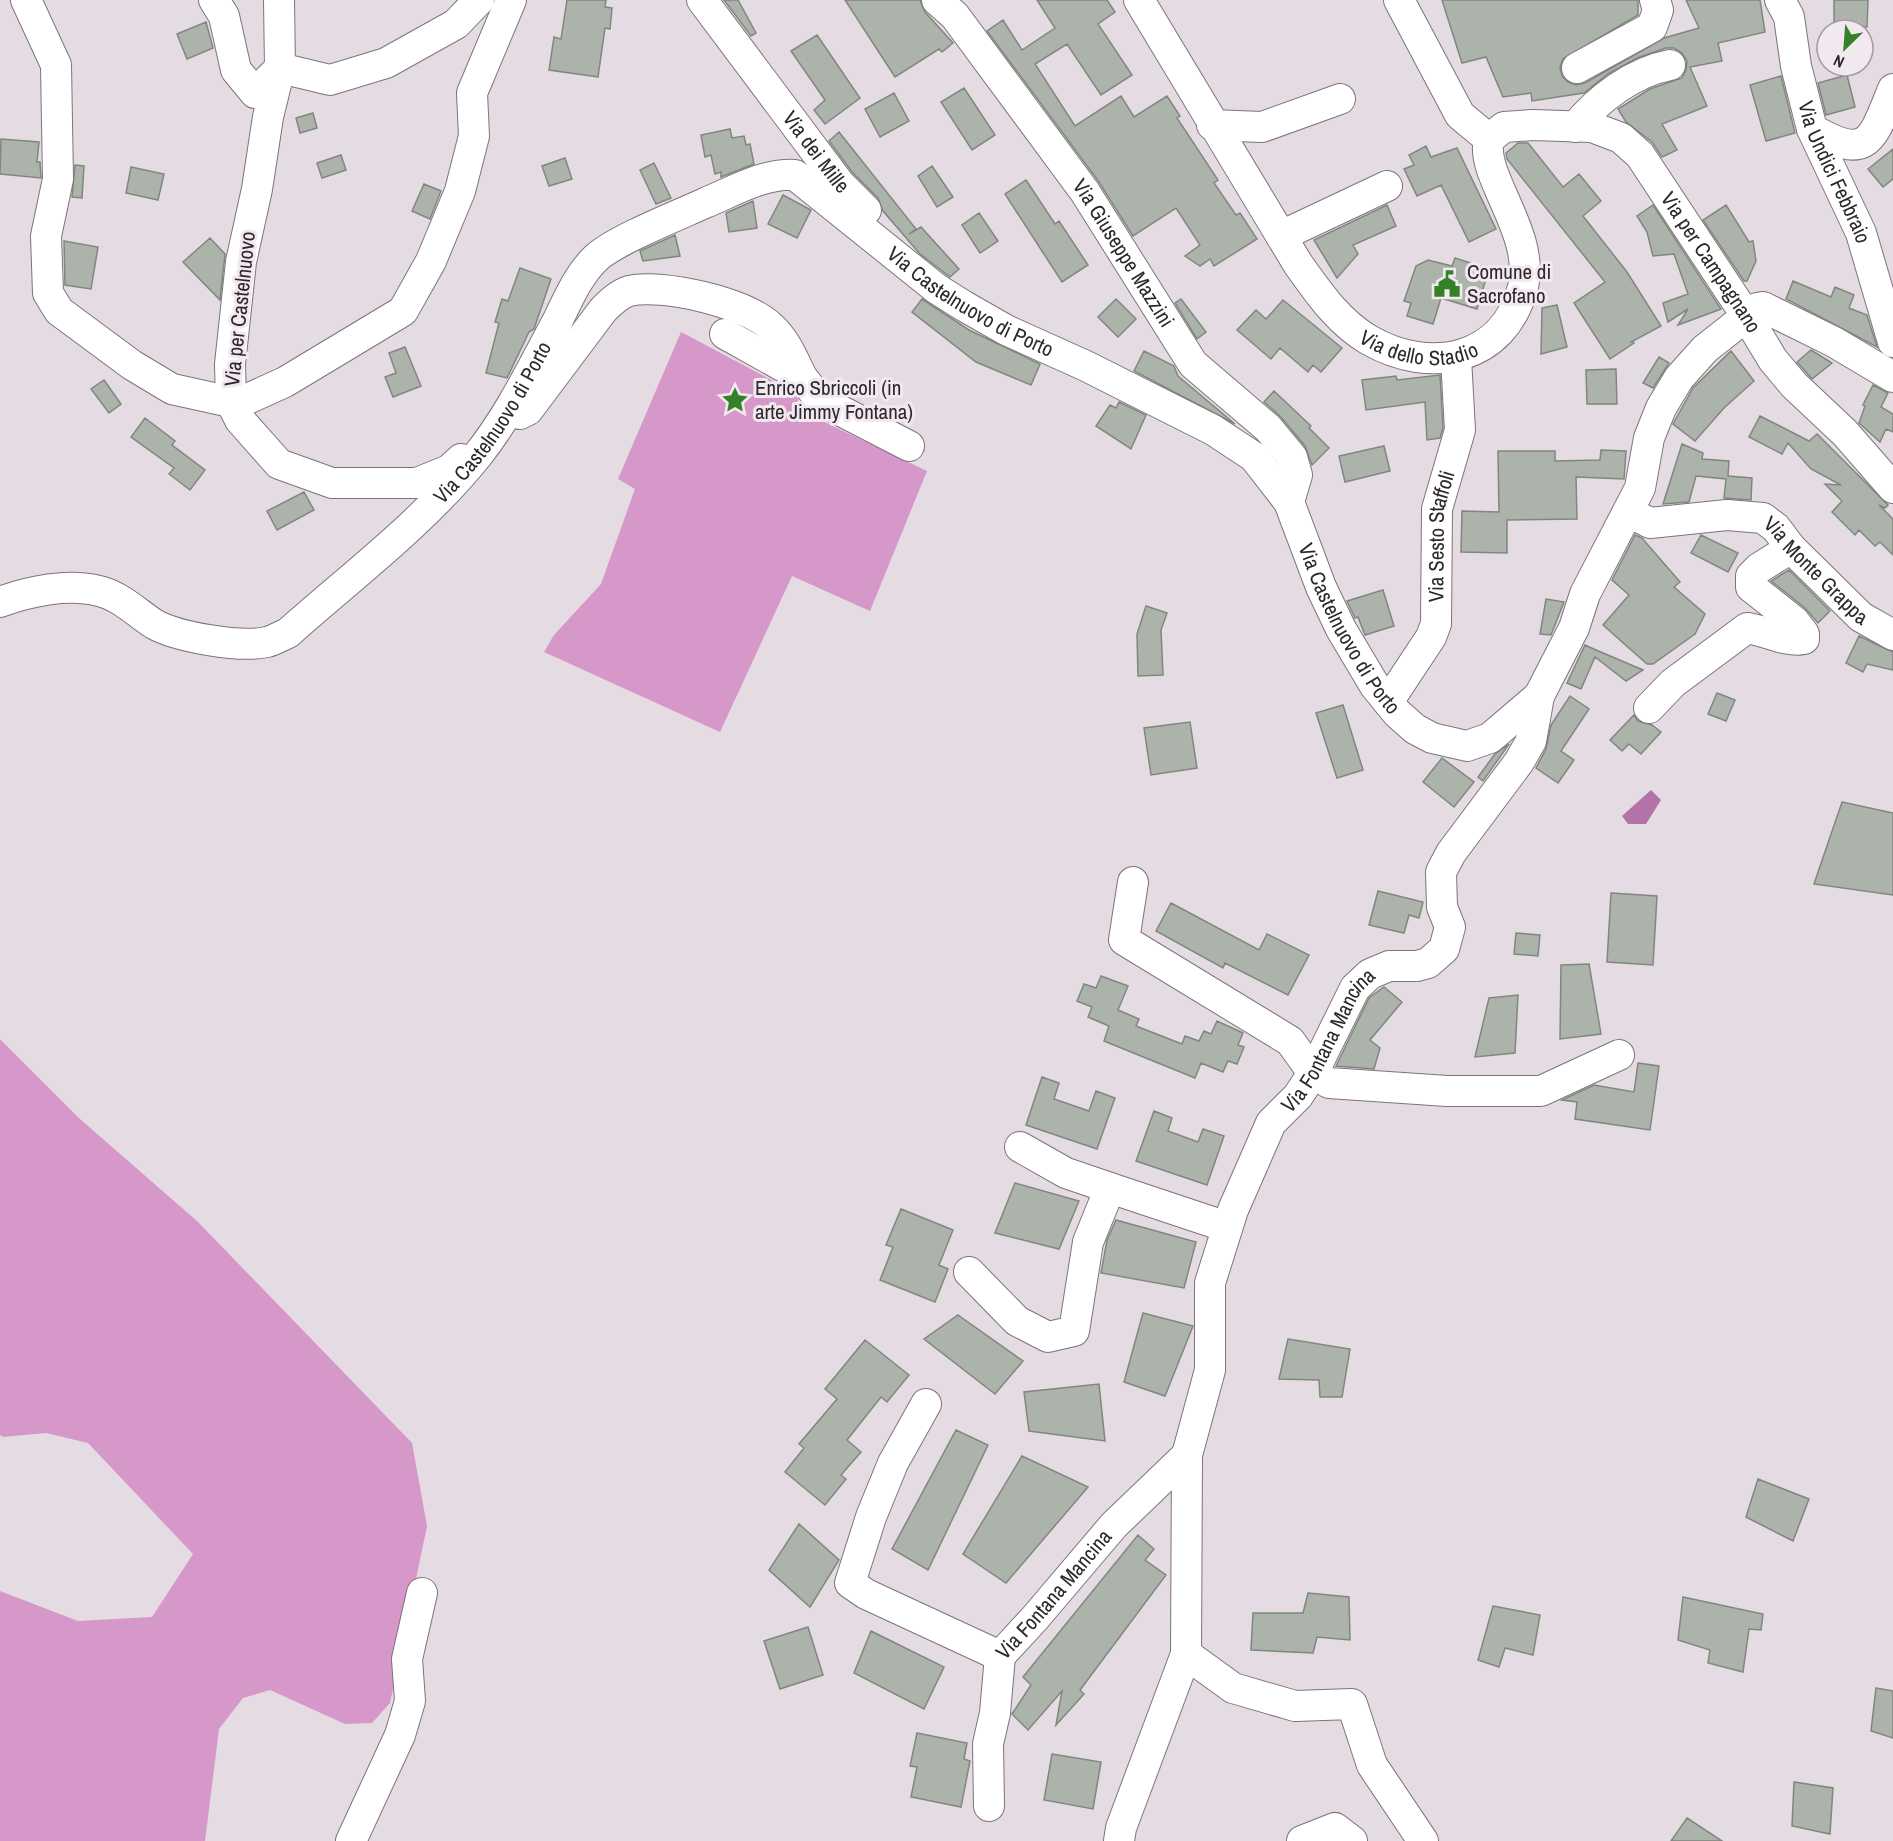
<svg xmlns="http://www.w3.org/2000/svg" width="1893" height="1841" viewBox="0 0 1893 1841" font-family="'Archivo Narrow',sans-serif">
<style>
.green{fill:#d697c9}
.water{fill:#b473a8}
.building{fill:#abb3aa;stroke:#80877f;stroke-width:1.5}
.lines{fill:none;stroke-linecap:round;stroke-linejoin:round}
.minor-casing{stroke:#7d747b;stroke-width:32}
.minor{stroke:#fff;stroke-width:30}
.labels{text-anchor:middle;stroke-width:6;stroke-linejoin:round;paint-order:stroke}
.street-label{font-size:21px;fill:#2c282b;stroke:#f2e8f0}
.poi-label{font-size:21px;fill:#2c282b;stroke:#f2e8f0;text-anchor:start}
</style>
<rect width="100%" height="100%" fill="#e5dbe3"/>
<path class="green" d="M 681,332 L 800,395 L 795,408 L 927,471 L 870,611 L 792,576 L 720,732 L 544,652 L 554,635 L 601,584 L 635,489 L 618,479 Z
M 0,1039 L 80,1119 L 197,1221 L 412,1443 L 427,1526 L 390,1703 L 372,1723 L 345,1724 L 270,1690 L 243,1698 L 219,1729 L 205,1841 L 0,1841 L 0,1591 L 78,1621 L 152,1617 L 193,1554 L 88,1443 L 46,1433 L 3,1437 L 0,1435 Z"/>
<path class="water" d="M 1651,790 L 1661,800 L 1646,824 L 1628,824 L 1622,816 Z"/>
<path class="building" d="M 567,0 L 606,0 L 605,7 L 612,8 L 610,29 L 605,28 L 598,77 L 549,70 L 554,37 L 561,39 Z
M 724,0 L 738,0 L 756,33 L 751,36 Z
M 845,0 L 920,0 L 925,12 L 953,43 L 942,52 L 939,49 L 895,77 Z
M 1037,0 L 1107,0 L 1115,12 L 1098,24 L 1132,75 L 1101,95 L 1067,44 L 1035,64 L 1075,126 L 1121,96 L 1134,117 L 1167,96 L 1180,116 L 1177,118 L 1218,180 L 1214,183 L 1236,215 L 1240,213 L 1257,239 L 1214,266 L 1210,259 L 1200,266 L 1185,256 L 1200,245 L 1176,208 L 1133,236 L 1099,182 L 987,31 L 1003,20 L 1022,50 L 1055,28 Z
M 1442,0 L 1638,0 L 1638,15 L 1563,59 L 1560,67 L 1562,76 L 1568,82 L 1576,85 L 1585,83 L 1664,38 L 1699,28 L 1686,0 L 1760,0 L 1765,32 L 1718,43 L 1722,61 L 1690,67 L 1707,106 L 1662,124 L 1677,150 L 1662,157 L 1652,142 L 1626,122 L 1618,109 L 1650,89 L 1682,78 L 1686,70 L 1687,61 L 1682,53 L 1674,48 L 1666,48 L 1637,58 L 1608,74 L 1584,93 L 1532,101 L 1531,93 L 1503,97 L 1486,57 L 1462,63 Z
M 1834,0 L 1868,0 L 1867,27 L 1834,26 Z
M 206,22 L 213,48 L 187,59 L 177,34 Z
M 817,35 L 860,98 L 825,124 L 814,110 L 825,100 L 791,51 Z
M 1847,75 L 1855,107 L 1826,115 L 1818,83 Z
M 1781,76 L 1795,133 L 1766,141 L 1750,85 Z
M 964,88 L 995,135 L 972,150 L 941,102 Z
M 894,93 L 909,121 L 880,137 L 865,109 Z
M 313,113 L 317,128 L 300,133 L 296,118 Z
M 730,129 L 732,138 L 744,136 L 746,145 L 750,144 L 754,164 L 721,177 L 721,172 L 715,174 L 711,155 L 705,157 L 701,135 Z
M 839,132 L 916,229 L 909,234 L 921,227 L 959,269 L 950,277 L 920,254 L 883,211 L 878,198 L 852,172 L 829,141 Z
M 1,139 L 39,142 L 37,162 L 40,162 L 41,178 L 0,174 Z
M 1518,143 L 1528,143 L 1563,187 L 1579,174 L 1601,201 L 1583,216 L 1627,272 L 1661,326 L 1631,342 L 1634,343 L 1610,359 L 1574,303 L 1605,282 L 1507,159 L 1506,153 Z
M 1426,146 L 1431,157 L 1457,148 L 1496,229 L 1469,242 L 1441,185 L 1417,196 L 1404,169 L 1414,165 L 1409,155 Z
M 1893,149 L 1893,179 L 1883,187 L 1868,169 Z
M 341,155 L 346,170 L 322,178 L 317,163 Z
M 565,158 L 572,179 L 549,186 L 542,166 Z
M 654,163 L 671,198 L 656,204 L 640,170 Z
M 75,165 L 84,166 L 82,198 L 72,197 Z
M 932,166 L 953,197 L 937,207 L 918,176 Z
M 131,167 L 164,174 L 158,200 L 126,193 Z
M 1026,180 L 1055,224 L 1059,221 L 1088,265 L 1062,282 L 1005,194 Z
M 424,184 L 441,191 L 430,219 L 412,211 Z
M 783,195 L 811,210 L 797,238 L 768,224 Z
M 753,201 L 757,228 L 729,232 L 726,213 Z
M 1387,205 L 1396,226 L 1353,245 L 1358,254 L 1337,278 L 1314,240 Z
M 1653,205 L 1721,309 L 1678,325 L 1688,309 L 1668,322 L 1663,303 L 1688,294 L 1674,254 L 1653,256 L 1647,232 L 1637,216 Z
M 1726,205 L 1749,242 L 1753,241 L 1756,261 L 1747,281 L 1744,281 L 1703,220 Z
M 979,213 L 998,241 L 980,253 L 962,225 Z
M 675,235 L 680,256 L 643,261 L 640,251 Z
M 210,238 L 225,254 L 220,300 L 183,262 Z
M 64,241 L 98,247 L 91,289 L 65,285 Z
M 1455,258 L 1489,269 L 1477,309 L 1441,298 L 1433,324 L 1407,316 L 1411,303 L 1404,301 L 1416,266 L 1428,260 L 1452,266 Z
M 520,268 L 551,279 L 534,329 L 529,332 L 507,378 L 486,373 L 499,323 L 495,322 L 502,299 L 508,301 Z
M 1793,281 L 1831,297 L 1835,287 L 1854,295 L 1849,308 L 1867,315 L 1877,347 L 1786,299 Z
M 922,299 L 969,330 L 1040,364 L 1031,385 L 976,362 L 912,312 Z
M 1116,299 L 1136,319 L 1118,337 L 1098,317 Z
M 1181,299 L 1206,332 L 1197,339 L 1175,303 Z
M 1283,300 L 1342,348 L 1321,372 L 1313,365 L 1308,372 L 1280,348 L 1271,359 L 1237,330 L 1256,310 L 1266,319 Z
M 1557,305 L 1567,347 L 1541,354 L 1542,308 Z
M 405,347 L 421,386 L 393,397 L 385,377 L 396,373 L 389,353 Z
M 1811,350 L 1832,363 L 1812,379 L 1797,362 Z
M 1144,351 L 1174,366 L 1178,376 L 1235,424 L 1134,371 Z
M 1731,351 L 1754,381 L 1724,408 L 1695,441 L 1673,424 L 1693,388 Z
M 1659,357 L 1669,363 L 1653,388 L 1643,383 Z
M 1616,369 L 1617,404 L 1587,404 L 1586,370 Z
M 1440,375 L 1443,428 L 1440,438 L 1427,440 L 1425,402 L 1366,410 L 1362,380 L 1396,376 L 1397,380 Z
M 104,380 L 121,404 L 109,413 L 91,389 Z
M 1873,385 L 1888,393 L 1881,407 L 1893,414 L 1893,432 L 1886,429 L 1880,442 L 1859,423 L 1865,406 L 1863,405 Z
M 1274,391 L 1311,426 L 1309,428 L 1329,448 L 1312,465 L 1305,446 L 1281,417 L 1264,402 Z
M 1119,402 L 1146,415 L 1131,449 L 1096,426 L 1110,405 L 1116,408 Z
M 1760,416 L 1809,441 L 1817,434 L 1888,505 L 1885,508 L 1879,505 L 1893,519 L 1893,555 L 1880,542 L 1875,546 L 1859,530 L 1855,535 L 1832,512 L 1842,501 L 1825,484 L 1841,485 L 1811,469 L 1788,443 L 1782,454 L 1749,437 Z
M 145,418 L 175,441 L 172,445 L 205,470 L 190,490 L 169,474 L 174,468 L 131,437 Z
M 1682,444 L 1703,453 L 1702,459 L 1729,461 L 1728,476 L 1752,478 L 1751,500 L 1724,498 L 1726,479 L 1696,476 L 1689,502 L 1663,504 Z
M 1384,446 L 1390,471 L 1345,482 L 1339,456 Z
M 1601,450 L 1626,451 L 1624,479 L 1576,477 L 1577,519 L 1507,520 L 1507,553 L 1461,552 L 1462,511 L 1499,512 L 1498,451 L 1555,451 L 1555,461 L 1600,460 Z
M 304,492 L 314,510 L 277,530 L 267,511 Z
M 1635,535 L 1642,538 L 1680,582 L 1674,587 L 1705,614 L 1695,634 L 1653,664 L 1647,664 L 1603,625 L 1629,595 L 1612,580 Z
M 1701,535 L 1738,553 L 1728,572 L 1691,553 Z
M 1789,570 L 1830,611 L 1818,623 L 1805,608 L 1771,581 Z
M 1383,590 L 1394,626 L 1365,635 L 1358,617 L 1355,618 L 1347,601 Z
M 1546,599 L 1564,602 L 1551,635 L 1540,634 Z
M 1146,606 L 1167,613 L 1161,630 L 1163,675 L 1138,676 L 1137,634 Z
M 1859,636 L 1893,652 L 1893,670 L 1867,664 L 1863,672 L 1846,663 Z
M 1585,645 L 1596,650 L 1643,670 L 1626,681 L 1595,657 L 1581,689 L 1567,683 Z
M 1717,693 L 1735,700 L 1726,721 L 1708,714 Z
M 1570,696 L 1589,709 L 1561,751 L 1574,760 L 1558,783 L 1536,768 L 1546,749 L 1551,725 Z
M 1343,705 L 1363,770 L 1337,778 L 1316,713 Z
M 1634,715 L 1638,721 L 1652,725 L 1661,732 L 1641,754 L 1629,744 L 1622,751 L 1610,740 Z
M 1190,722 L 1197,768 L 1151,775 L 1144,728 Z
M 1509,744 L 1483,781 L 1478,777 L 1495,754 Z
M 1442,758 L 1474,782 L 1454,807 L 1423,782 Z
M 1842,802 L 1893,813 L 1893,895 L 1814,884 Z
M 1378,891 L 1423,902 L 1419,918 L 1409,915 L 1404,933 L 1369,925 Z
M 1611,893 L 1657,896 L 1653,965 L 1607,962 Z
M 1171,903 L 1259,950 L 1267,934 L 1309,955 L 1288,995 L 1225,963 L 1223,968 L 1156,931 Z
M 1516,933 L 1540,935 L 1538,956 L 1514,954 Z
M 1589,964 L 1601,1034 L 1560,1039 L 1561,965 Z
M 1101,976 L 1128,986 L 1118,1010 L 1139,1019 L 1136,1026 L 1182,1044 L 1185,1036 L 1199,1041 L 1204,1031 L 1211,1034 L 1217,1021 L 1243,1033 L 1238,1045 L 1244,1047 L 1237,1064 L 1228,1061 L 1223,1072 L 1201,1063 L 1195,1078 L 1104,1041 L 1109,1026 L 1088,1017 L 1092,1007 L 1077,1001 L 1084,984 L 1096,988 Z
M 1384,987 L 1402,1002 L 1370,1040 L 1380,1048 L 1374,1069 L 1336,1066 L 1369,998 Z
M 1518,995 L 1515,1053 L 1475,1057 L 1489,998 Z
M 1638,1063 L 1659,1066 L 1650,1130 L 1575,1119 L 1577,1102 L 1562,1100 L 1594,1085 L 1634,1092 Z
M 1042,1077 L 1059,1083 L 1054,1099 L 1089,1111 L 1096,1091 L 1115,1098 L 1097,1149 L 1026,1125 Z
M 1154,1111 L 1172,1118 L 1168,1131 L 1198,1142 L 1203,1129 L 1224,1136 L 1207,1185 L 1136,1161 Z
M 1015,1183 L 1079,1201 L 1059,1249 L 995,1233 Z
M 901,1209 L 953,1230 L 939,1265 L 948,1269 L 935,1302 L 880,1280 L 893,1247 L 886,1245 Z
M 1116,1220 L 1196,1242 L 1184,1288 L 1101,1273 L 1107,1240 Z
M 1143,1313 L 1193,1326 L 1165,1396 L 1124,1382 Z
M 958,1315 L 1023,1361 L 995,1394 L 924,1339 Z
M 1288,1339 L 1350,1349 L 1342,1397 L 1320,1397 L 1319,1380 L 1279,1379 Z
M 865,1340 L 909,1375 L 887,1402 L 881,1397 L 847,1440 L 861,1452 L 841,1475 L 846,1479 L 825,1505 L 785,1472 L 804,1448 L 799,1444 L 837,1399 L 825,1389 Z
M 1099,1384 L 1105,1441 L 1029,1431 L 1024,1392 Z
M 956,1430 L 988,1445 L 928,1570 L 892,1549 Z
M 1022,1456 L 1088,1487 L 1006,1583 L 963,1554 Z
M 1758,1479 L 1809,1499 L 1793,1541 L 1746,1517 Z
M 799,1524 L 839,1560 L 810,1607 L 769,1570 Z
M 1138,1535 L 1154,1549 L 1145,1560 L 1166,1575 L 1080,1690 L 1084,1694 L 1056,1725 L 1062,1691 L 1028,1730 L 1012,1714 L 1031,1685 L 1023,1677 Z
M 1308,1593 L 1349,1597 L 1350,1640 L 1317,1637 L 1313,1653 L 1251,1650 L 1253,1613 L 1303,1613 Z
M 1683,1597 L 1763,1614 L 1761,1630 L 1749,1629 L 1743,1672 L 1708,1663 L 1710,1650 L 1678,1640 Z
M 1493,1606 L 1540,1615 L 1533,1655 L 1505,1648 L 1499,1667 L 1478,1660 Z
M 808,1627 L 823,1675 L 780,1689 L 764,1641 Z
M 871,1631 L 944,1667 L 924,1709 L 854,1673 Z
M 1876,1688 L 1893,1691 L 1893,1738 L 1871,1731 Z
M 917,1733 L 967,1743 L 964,1759 L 970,1761 L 961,1807 L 911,1797 L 917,1767 L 910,1766 Z
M 1052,1754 L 1101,1762 L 1093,1809 L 1044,1800 Z
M 1794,1782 L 1833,1788 L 1830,1834 L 1792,1826 Z
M 1687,1818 L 1722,1841 L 1671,1841 Z"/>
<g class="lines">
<defs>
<g id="minor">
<path d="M 26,0 L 56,65 L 58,179 L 46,236 L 48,293 L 59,311 L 132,365 L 172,389 L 231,402 L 243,401 L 285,382 L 403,311 L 431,261 L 460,191 L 474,136 L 472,93 L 511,0"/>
<path d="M 214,0 L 224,16 L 236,70 L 255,93 L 280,68 L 330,80 L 386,63 L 456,24 L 479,0"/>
<path d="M 279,0 L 280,68 L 268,117 L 257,189 L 241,262 L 230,364 L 231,402 L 240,420 L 279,464 L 332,483 L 417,483 L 449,470 L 461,459"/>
<path id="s1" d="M 702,0 L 839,183 L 866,210"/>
<path id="s2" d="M 937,0 L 955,16 L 1085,192 L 1193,364 L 1268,428 L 1292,457 L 1297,475 L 1289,502"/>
<path id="s3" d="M 1139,0 L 1298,264 C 1318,292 1338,322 1369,340 C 1430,375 1504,361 1523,287 C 1536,233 1479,175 1489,139 L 1504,127 L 1533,125 L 1592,127 L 1621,138 L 1640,155 L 1747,317 L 1773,360 L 1794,385 L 1845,433 L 1893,488"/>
<path d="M 1399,0 L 1460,115 L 1489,139"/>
<path id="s4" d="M 1780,0 L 1789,17 L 1796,66 L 1812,129 L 1861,233 L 1893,342"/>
<path d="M 1577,68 L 1652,27 L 1658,10 L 1655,0"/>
<path d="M 1212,125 L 1262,127 L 1340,99"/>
<path d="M 1575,127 C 1598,99 1633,72 1670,65"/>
<path d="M 1812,129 C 1869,162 1872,140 1893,89"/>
<path d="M 1281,236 L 1387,186"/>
<path d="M 725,334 L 802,377 L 820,400 L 909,446"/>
<path d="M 520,414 L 528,410 L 603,310 C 610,303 619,294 629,291 C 663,283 745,303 770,326 C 786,340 793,359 802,377"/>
<path id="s5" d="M 1629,512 L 1650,523 L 1727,515 L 1763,518 L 1776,528 L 1791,548 L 1861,617 L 1893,635"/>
<path id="s6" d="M 0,602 C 30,591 68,583 99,591 C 120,596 136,612 154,624 C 177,637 240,648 267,642 C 274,640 281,636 288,633 C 352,576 423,523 477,456 C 510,415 533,366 558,320 C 568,299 579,274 596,258 C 615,240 679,215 705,203 C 734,191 764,173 795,175 L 937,289 L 964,306 L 1006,330 L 1086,366 L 1213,430 L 1254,457 L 1289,502 L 1321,587 L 1341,629 L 1375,686 L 1397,713 L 1415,729 L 1432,738 L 1467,746 L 1490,738 L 1539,696 L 1574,628 L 1585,594 L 1640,488 L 1649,438 L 1661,408 L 1679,378 L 1705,349 L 1757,308 L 1763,307 L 1834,342 L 1893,377"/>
<path id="s7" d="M 1388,702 L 1431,637 L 1436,624 L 1437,509 L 1460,430 L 1456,358"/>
<path d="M 1649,708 L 1673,683 L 1747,628 C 1764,630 1787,643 1804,639 L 1804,634 L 1794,621 L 1751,587 L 1751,576 L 1759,568 L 1791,548"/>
<path d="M 1133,882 L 1124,940 L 1290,1041 L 1313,1073 L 1329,1083 L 1447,1091 L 1541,1091 L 1619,1055"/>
<path d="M 1020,1147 L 1066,1173 L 1110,1188"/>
<path d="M 969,1272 L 1017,1321 L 1048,1337 L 1074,1331 L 1088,1242 L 1110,1188 L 1227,1227"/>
<path id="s8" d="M 926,1404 L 893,1463 L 871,1517 L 850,1583 L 866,1594 L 1000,1656 L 1035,1618 L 1114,1525 L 1187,1455"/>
<path d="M 1186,1654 L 1233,1688 L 1295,1706 L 1352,1704 L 1372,1765 L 1423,1841"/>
<path d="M 989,1806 L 988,1744 L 995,1713 L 1000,1656"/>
<path d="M 351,1841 L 400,1735 L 410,1701 L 407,1659 L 422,1593"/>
<path id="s9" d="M 1119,1841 L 1121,1828 L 1186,1654 L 1187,1455 L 1210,1370 L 1210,1283 L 1233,1210 L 1271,1123 L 1298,1096 L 1313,1073 L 1355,988 L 1370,974 L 1389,966 L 1417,966 L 1428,963 L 1444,949 L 1450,927 L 1442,907 L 1441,872 L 1451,853 L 1519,762 L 1531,741 L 1539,696"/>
<path d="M 1302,1841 L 1335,1828 L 1352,1841"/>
</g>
</defs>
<use href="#minor" class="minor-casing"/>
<use href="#minor" class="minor"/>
</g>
<defs>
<symbol id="civic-bare" viewBox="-9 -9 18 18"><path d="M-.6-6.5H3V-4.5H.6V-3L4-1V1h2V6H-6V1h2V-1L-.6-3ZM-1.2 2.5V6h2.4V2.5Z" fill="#358129" stroke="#f2e8f0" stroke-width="2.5" paint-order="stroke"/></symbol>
<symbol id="sight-bare" viewBox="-9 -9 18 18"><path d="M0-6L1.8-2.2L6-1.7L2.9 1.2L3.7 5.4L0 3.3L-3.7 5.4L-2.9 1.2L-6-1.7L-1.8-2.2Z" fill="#358129" stroke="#f2e8f0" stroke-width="2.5" paint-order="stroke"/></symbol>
</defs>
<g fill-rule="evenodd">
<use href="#civic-bare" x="1428" y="265" width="38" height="38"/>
<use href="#sight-bare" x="716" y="381" width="38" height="38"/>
</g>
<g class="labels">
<g class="street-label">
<text dy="7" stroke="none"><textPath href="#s1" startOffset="190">Via dei Mille</textPath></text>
<text dy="7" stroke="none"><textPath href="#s4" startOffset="182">Via Undici Febbraio</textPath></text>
<text dy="7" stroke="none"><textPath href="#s2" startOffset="315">Via Giuseppe Mazzini</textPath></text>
<text dy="7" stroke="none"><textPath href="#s3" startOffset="1052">Via per Campagnano</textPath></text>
<text dy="7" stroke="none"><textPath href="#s6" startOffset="1230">Via Castelnuovo di Porto</textPath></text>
<text transform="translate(240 309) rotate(-84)" y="7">Via per Castelnuovo</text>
<text dy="7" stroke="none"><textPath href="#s3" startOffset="465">Via dello Stadio</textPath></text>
<text dy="7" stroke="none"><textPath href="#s6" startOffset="600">Via Castelnuovo di Porto</textPath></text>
<text dy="7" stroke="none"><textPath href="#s7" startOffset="180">Via Sesto Staffoli</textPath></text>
<text dy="7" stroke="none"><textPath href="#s5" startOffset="212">Via Monte Grappa</textPath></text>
<text dy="7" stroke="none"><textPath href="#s6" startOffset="1752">Via Castelnuovo di Porto</textPath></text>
<text dy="7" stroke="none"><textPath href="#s9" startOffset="846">Via Fontana Mancina</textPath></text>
<text dy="7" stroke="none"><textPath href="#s8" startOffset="444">Via Fontana Mancina</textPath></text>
</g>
<g class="poi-label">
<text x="1467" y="279">Comune di<tspan x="1467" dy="24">Sacrofano</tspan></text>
<text x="755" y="395">Enrico Sbriccoli (in<tspan x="755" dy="24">arte Jimmy Fontana)</tspan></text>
</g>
</g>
<g transform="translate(1845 48) rotate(205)"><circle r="28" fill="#f2e8f0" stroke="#a39ba1" stroke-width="1.5"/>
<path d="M0-4.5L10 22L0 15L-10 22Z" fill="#358129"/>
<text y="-9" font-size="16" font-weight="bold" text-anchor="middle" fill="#2c282b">N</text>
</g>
</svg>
